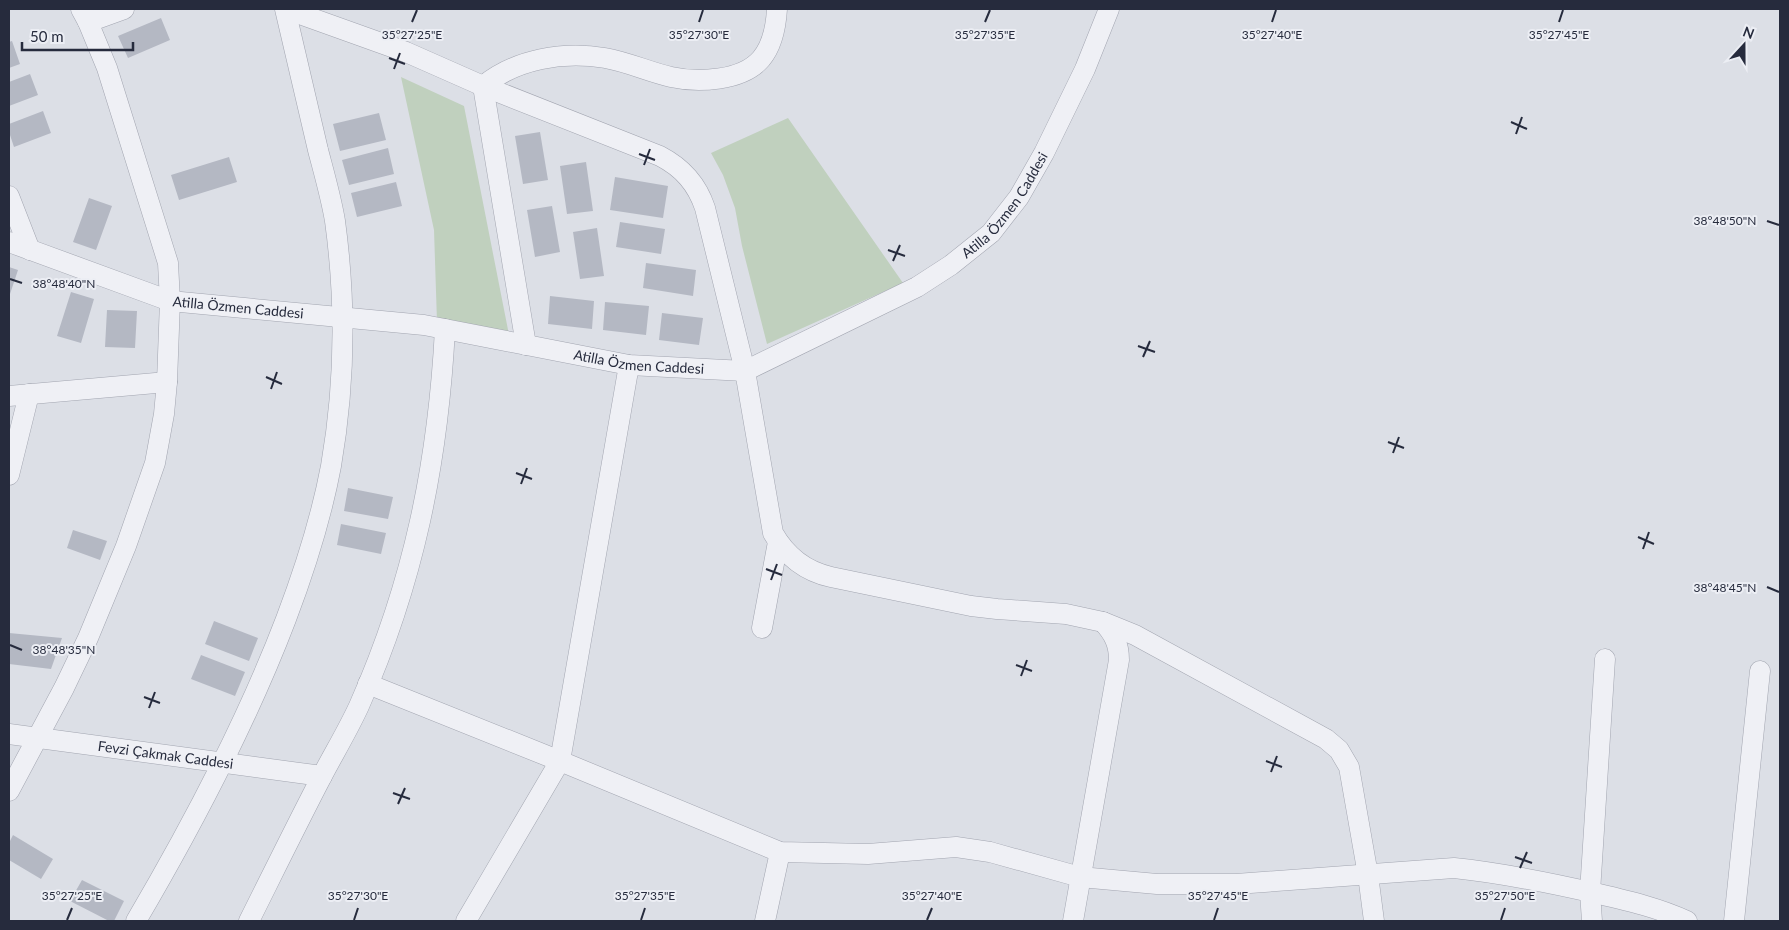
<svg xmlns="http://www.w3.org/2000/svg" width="1789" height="930" viewBox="0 0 1789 930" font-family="Lato,sans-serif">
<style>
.green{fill:#c0d0be}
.building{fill:#b4b8c3}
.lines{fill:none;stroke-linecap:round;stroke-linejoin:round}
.minor-casing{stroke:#a2a5b0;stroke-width:21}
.minor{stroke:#eff0f5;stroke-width:20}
.ticks{fill:none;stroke:#262b3d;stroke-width:2}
.labels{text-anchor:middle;stroke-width:4;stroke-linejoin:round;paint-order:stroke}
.street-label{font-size:14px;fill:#262b3d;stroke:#eceef4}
.ticks-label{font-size:12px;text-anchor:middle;fill:#262b3d;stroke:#eceef4;stroke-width:4;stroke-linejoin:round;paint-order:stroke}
</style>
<rect width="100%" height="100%" fill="#dcdfe6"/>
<path class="green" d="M 401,77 L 464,106 L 510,340 L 437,322 L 434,230 Z
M 788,118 L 903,283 L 767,344 L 742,246 L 735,208 L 723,175 L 711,153 Z"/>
<path class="building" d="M 161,18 L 170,40 L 128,58 L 118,36 Z
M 12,41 L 20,64 L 9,68 L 9,42 Z
M 30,74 L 38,95 L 9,106 L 9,82 Z
M 43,111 L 51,133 L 14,147 L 9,132 L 9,124 Z
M 379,113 L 386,140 L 340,151 L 333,124 Z
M 540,132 L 548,180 L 523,184 L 515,136 Z
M 388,148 L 394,174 L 349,185 L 342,160 Z
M 229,157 L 237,182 L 179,200 L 171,175 Z
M 586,162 L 593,211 L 567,214 L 560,166 Z
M 615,177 L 668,186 L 663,218 L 610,210 Z
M 396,182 L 402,206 L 357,217 L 351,193 Z
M 89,198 L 112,206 L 96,250 L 73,242 Z
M 552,206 L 560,252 L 535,257 L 527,210 Z
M 620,222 L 665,229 L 661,254 L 616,247 Z
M 597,228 L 604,276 L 580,279 L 573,232 Z
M 646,263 L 696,270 L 693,296 L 643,288 Z
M 9,267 L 18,270 L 9,297 Z
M 71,292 L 94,299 L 81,343 L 57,336 Z
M 550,296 L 594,301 L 592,329 L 548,324 Z
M 605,302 L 649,306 L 646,335 L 603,330 Z
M 107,310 L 137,311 L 135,348 L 105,347 Z
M 662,313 L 703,318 L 699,345 L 659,340 Z
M 348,488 L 393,497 L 388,519 L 344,511 Z
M 341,524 L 386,533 L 381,554 L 337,545 Z
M 73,530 L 107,541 L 100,560 L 67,548 Z
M 214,621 L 258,638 L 249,661 L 205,644 Z
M 9,633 L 62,638 L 51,669 L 9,664 Z
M 201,655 L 245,672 L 235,696 L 191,679 Z
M 13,835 L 53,859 L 41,879 L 9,860 L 9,843 Z
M 82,880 L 124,901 L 114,921 L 109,921 L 70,901 Z"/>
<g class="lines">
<defs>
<g id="minor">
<path d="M 286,9 L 406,52 L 483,86 L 660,156 C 683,168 697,184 705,208 L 745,371 L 773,533 C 786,556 804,571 831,577 L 971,606 L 997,609 L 1066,614 L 1103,622 L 1135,635 L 1326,739 L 1339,750 L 1349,767 L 1368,875 L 1374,921"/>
<path d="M 88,22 L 124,9"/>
<path d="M 9,196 L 30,250"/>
<path id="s1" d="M 9,242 L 170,301 L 424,325 L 629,365 L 745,371 L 917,287 L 951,265 L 991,233 L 1019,197 L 1044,153 L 1085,69 L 1109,9"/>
<path d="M 526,345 L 483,86 C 516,59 563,51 605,58 C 628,62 649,72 671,77 C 698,83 742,81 761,59 C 773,45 776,26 777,9"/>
<path d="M 9,396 L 167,382"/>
<path d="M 9,475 L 29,394"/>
<path d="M 762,628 L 778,542"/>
<path d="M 368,684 L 560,761 L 780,852 L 868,854 L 956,847 L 990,852 L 1080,877 L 1157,884 L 1236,884 L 1454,868 C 1503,873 1551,883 1599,894 C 1629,901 1659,908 1687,921"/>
<path id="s2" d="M 9,734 L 322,776"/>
<path d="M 9,791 L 64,688 L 88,638 L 126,546 L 155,463 L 164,414 L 167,382 L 170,301 L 168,263 L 107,68 L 88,22 L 81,9"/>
<path d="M 136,921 C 193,824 246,724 286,619 C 305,569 321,519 331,466 C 345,385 346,302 335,221 C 331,197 324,173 318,150 C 307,103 296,56 285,9"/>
<path d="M 249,921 C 273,873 297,824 322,776 C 334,753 348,730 359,706 C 414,582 438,463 445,329"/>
<path d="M 466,921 L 560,761 L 629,365"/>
<path d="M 765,921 L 780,852"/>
<path d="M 1073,921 L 1119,660 C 1119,644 1114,634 1103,622"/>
<path d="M 1592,921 L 1590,892 L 1605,659"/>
<path d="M 1734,921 L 1760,671"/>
</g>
</defs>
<use href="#minor" class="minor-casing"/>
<use href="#minor" class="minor"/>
</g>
<path class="ticks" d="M 412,22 L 417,10M 699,22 L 703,10M 985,22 L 990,10M 1272,22 L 1276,10M 1559,22 L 1563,10M 389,58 L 405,64M 394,69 L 400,53M 1511,122 L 1527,129M 1516,134 L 1522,117M 639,154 L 655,160M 644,165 L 650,149M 1767,221 L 1779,225M 888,250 L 905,256M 893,261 L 900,245M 10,279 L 22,283M 1138,346 L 1155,352M 1143,357 L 1150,341M 266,377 L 282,384M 271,389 L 277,372M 1388,442 L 1404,448M 1393,453 L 1399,437M 516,473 L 532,479M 521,484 L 527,468M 1638,537 L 1654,544M 1643,549 L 1649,532M 766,569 L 782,575M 771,580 L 777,564M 1767,587 L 1779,592M 10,645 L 22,650M 1016,665 L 1032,671M 1021,676 L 1027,660M 144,697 L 160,703M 149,708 L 155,692M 1266,761 L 1282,767M 1271,772 L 1277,756M 393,793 L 410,799M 398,804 L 405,788M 1515,857 L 1532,863M 1520,868 L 1527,852M 67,920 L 72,908M 354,920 L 358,908M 641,920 L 645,908M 927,920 L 932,908M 1214,920 L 1218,908M 1501,920 L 1505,908"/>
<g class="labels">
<g class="street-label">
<text dy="5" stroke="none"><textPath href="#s1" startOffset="1065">Atilla Özmen Caddesi</textPath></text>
<text dy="5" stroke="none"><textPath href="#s1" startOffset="240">Atilla Özmen Caddesi</textPath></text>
<text dy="5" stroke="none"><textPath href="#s1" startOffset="645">Atilla Özmen Caddesi</textPath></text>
<text dy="5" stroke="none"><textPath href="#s2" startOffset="158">Fevzi Çakmak Caddesi</textPath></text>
</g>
</g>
<g class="ticks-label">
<text x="412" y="39">35°27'25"E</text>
<text x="699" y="39">35°27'30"E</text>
<text x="985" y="39">35°27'35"E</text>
<text x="1272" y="39">35°27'40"E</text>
<text x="1559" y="39">35°27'45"E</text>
<text x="1725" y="225">38°48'50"N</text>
<text x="64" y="288">38°48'40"N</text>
<text x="1725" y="592">38°48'45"N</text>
<text x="64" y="654">38°48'35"N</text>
<text x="72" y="900">35°27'25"E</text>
<text x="358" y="900">35°27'30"E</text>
<text x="645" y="900">35°27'35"E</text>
<text x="932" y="900">35°27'40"E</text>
<text x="1218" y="900">35°27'45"E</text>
<text x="1505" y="900">35°27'50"E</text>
</g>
<rect width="1789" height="930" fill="none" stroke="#262b3d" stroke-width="20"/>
<g transform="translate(1744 45) rotate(21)" stroke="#eceef4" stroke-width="4" paint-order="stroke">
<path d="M0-4L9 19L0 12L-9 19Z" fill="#262b3d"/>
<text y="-8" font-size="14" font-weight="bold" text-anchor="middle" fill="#262b3d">N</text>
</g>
<path d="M22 42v8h111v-8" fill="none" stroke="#262b3d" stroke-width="2.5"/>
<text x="30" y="42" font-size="15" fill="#262b3d" stroke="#eceef4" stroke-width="4" paint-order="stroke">50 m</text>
</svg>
